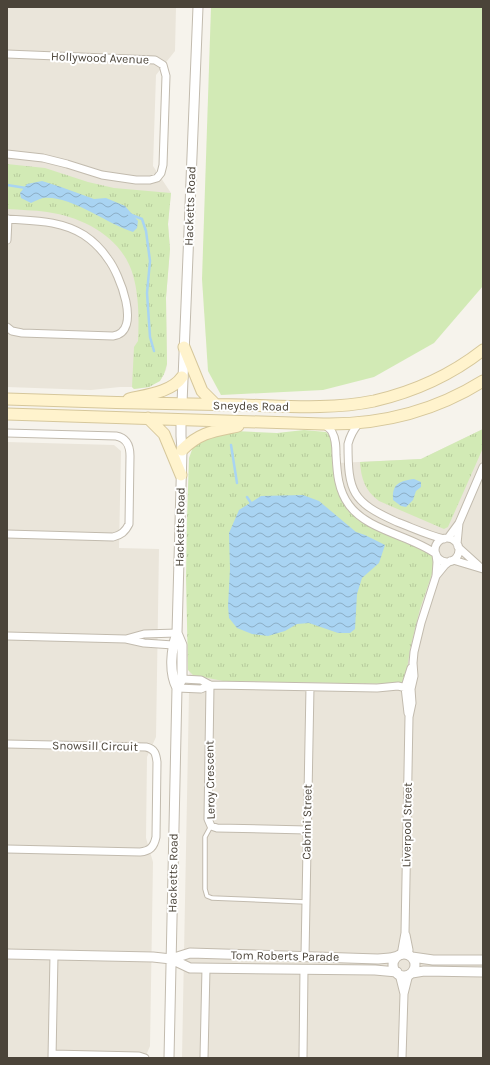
<svg xmlns="http://www.w3.org/2000/svg" width="490" height="1065" viewBox="0 0 490 1065" font-family="Karla,sans-serif">
<style>
.residential{fill:#eae5da}
.green{fill:#d2eab5}
.park{fill:url(#park-tufts)}
.water{fill:url(#water-waves)}
.lines{fill:none;stroke-linecap:round;stroke-linejoin:round}
.stream{stroke:#a9d4f2;stroke-width:2.5}
.service-casing{stroke:#c2bbae;stroke-width:5.5}
.minor-casing{stroke:#c2bbae;stroke-width:9}
.tertiary-casing{stroke:#c2bbae;stroke-width:11}
.secondary-casing{stroke:#d6c79b;stroke-width:13}
.service{stroke:#fff;stroke-width:3.5}
.minor{stroke:#fff;stroke-width:7}
.tertiary{stroke:#fff;stroke-width:9}
.secondary{stroke:#fff3cd;stroke-width:11}
.labels{text-anchor:middle;stroke-width:4;stroke-linejoin:round;paint-order:stroke}
.street-label{font-size:12px;fill:#4b4439;stroke:#fff}
</style>
<defs>
<pattern id="park-tufts" width="24" height="20" patternUnits="userSpaceOnUse"><rect width="24" height="20" fill="#d2eab5"/><path d="M3 7l-1-3M5 7V3M7 7l1-3M15 17l-1-3M17 17v-4M19 17l1-3" fill="none" stroke="#b6ca9c"/></pattern>
<pattern id="water-waves" width="16" height="10" patternUnits="userSpaceOnUse"><rect width="16" height="10" fill="#a9d4f2"/><path d="M0 5q4-4 8 0t8 0" fill="none" stroke="#8caec5"/></pattern>
</defs>
<rect width="100%" height="100%" fill="#f6f3ec"/>
<path class="residential" d="M 7,7 L 176,7 L 175,51 L 156,75 L 153,166 L 171,193 L 168,224 L 170,249 L 166,298 L 167,364 L 166,370 L 161,379 L 149,387 L 134,389 L 132,387 L 120,387 L 91,390 L 7,387 Z
M 483,429 L 483,1058 L 182,1058 L 193,485 L 210,469 L 421,459 Z
M 7,442 L 114,445 L 121,451 L 119,548 L 159,549 L 156,737 L 147,757 L 146,838 L 153,862 L 150,1046 L 145,1058 L 7,1058 Z"/>
<path class="green" d="M 211,7 L 483,7 L 483,286 L 434,343 L 374,377 L 323,390 L 221,395 L 208,371 L 202,279 Z"/>
<path class="park" d="M 7,164 L 45,168 L 88,182 L 114,188 L 171,193 L 168,224 L 170,249 L 166,298 L 167,364 L 164,374 L 160,381 L 149,387 L 134,389 L 132,387 L 134,347 L 138,341 C 139,319 139,296 133,275 C 122,237 83,217 47,212 C 34,210 20,210 7,209 Z
M 483,429 L 483,448 L 448,527 L 444,529 L 379,501 C 365,491 361,478 360,462 L 421,459 Z
M 304,430 L 326,432 L 331,437 L 348,507 L 426,550 L 433,556 L 434,568 L 420,609 L 410,649 L 406,676 L 402,683 L 396,684 L 223,681 L 193,675 L 188,670 L 186,578 L 187,519 L 189,458 L 193,447 L 198,441 L 235,431 L 277,433 Z"/>
<path class="water" d="M 42,181 L 61,187 L 94,199 L 106,198 L 125,206 L 138,221 L 137,228 L 133,232 C 107,224 71,195 43,198 C 39,199 35,201 31,203 L 21,198 L 20,193 L 27,184 Z
M 414,479 L 421,482 L 421,487 L 416,491 L 413,500 L 406,507 L 401,506 L 393,500 C 392,484 399,481 414,479 Z
M 303,495 L 319,501 L 356,532 L 365,535 L 385,545 L 379,563 L 362,578 L 357,594 L 355,629 L 350,633 L 338,633 L 309,623 L 297,624 L 285,631 L 268,636 L 252,634 L 237,628 L 229,618 L 228,606 L 230,569 L 229,533 L 239,510 L 261,496 Z"/>
<g class="lines">
<path class="stream" d="M 7,185 L 26,188
M 129,214 L 142,219 L 146,231 L 150,261 L 147,293 L 150,337 L 154,351
M 231,445 L 237,483
M 247,497 L 251,503"/>
<defs>
<path id="service" d="M 211,826 L 205,837 L 205,889 L 207,896 L 212,898 L 306,902"/>
<path id="minor" d="M 7,54 L 155,60 L 163,65 L 166,76 L 163,165 L 161,173 L 157,178 L 150,180 L 136,180 L 102,175 L 67,164 L 43,158 L 7,154
M 7,219 C 34,221 60,220 84,235 C 93,241 102,250 108,259 C 119,273 143,332 113,336 L 22,333 L 12,331 L 7,327
M 7,240 L 8,219
M 359,423 C 354,429 350,436 348,444 C 348,492 352,502 397,522 C 413,528 427,535 444,539
M 323,424 C 326,426 330,428 332,432 C 336,439 336,447 336,455 C 337,473 338,490 349,505 C 368,531 410,535 436,554
M 7,433 L 116,436 C 127,438 130,446 130,456 L 129,524 C 125,532 121,535 113,537 L 7,534
M 448,538 L 459,523
M435 550a12 12 0 1 1 24 0a12 12 0 1 1-24 0Z
M 457,544 L 459,523 L 483,467
M 458,547 L 479,566
M 453,560 L 483,569
M 436,576 L 445,565 L 450,561
M 7,636 L 126,639 L 144,643 L 173,645
M 126,639 L 144,634 L 177,633
M 182,679 L 201,680 L 210,685 L 377,688 L 398,686 L 411,689
M 210,685 L 208,819 L 211,826 L 217,828 L 307,830
M 177,688 L 201,689 L 210,685
M 408,713 L 405,687 L 411,668
M 7,744 L 146,747 C 155,749 156,754 157,762 L 156,837 C 154,847 150,851 140,852 L 7,849
M 406,935 L 409,950 L 408,955
M 401,955 L 405,933 L 409,717 L 412,703 L 411,689 L 414,676 L 413,663 L 414,652 L 421,623 L 436,576 L 437,562 L 436,555
M 305,956 L 310,687
M 399,974 L 404,994 L 402,1058
M 404,994 L 409,974
M 52,1054 L 139,1056 L 145,1058
M 52,1058 L 54,955
M 204,1058 L 206,968
M 303,1058 L 304,969"/>
<path id="tertiary" d="M 182,404 L 198,7
M 177,688 L 182,679 L 182,645 L 177,633
M 7,954 L 153,957 L 171,959 L 190,953 L 378,959 L 390,958 L 398,956
M393 965a11 11 0 1 1 22 0a11 11 0 1 1-22 0Z
M 412,957 L 433,960 L 483,960
M 171,959 L 190,968 L 194,968 L 375,970 L 397,972
M 412,973 L 424,971 L 483,972
M 169,1058 L 177,688 C 169,672 171,650 177,633 L 182,450 L 181,436 L 181,420"/>
<path id="secondary" d="M 184,347 L 202,391 L 216,405
M 7,399 C 85,402 163,404 241,405 C 285,406 330,410 374,401 C 413,392 451,375 483,350
M 129,399 C 146,395 172,392 182,377
M 7,414 L 323,424 C 380,425 435,411 483,381
M 148,418 L 164,434 L 181,475
M 182,450 C 200,432 214,431 238,426"/>
</defs>
<use href="#service" class="service-casing"/>
<use href="#minor" class="minor-casing"/>
<use href="#tertiary" class="tertiary-casing"/>
<use href="#secondary" class="secondary-casing"/>
<use href="#service" class="service"/>
<use href="#minor" class="minor"/>
<use href="#tertiary" class="tertiary"/>
<use href="#secondary" class="secondary"/>
</g>
<g class="labels">
<g class="street-label">
<text transform="translate(100 58) rotate(2)" y="4">Hollywood Avenue</text>
<text transform="translate(190 206) rotate(-88)" y="4">Hacketts Road</text>
<text transform="translate(251 406) rotate(1)" y="4">Sneydes Road</text>
<text transform="translate(180 527) rotate(-89)" y="4">Hacketts Road</text>
<text transform="translate(95 746) rotate(1)" y="4">Snowsill Circuit</text>
<text transform="translate(210 780) rotate(-91)" y="4">Leroy Crescent</text>
<text transform="translate(307 822) rotate(-89)" y="4">Cabrini Street</text>
<text transform="translate(407 825) rotate(-89)" y="4">Liverpool Street</text>
<text transform="translate(173 873) rotate(-89)" y="4">Hacketts Road</text>
<text transform="translate(285 956) rotate(1)" y="4">Tom Roberts Parade</text>
</g>
</g>
<rect width="490" height="1065" fill="none" stroke="#4b4439" stroke-width="16"/>
</svg>
